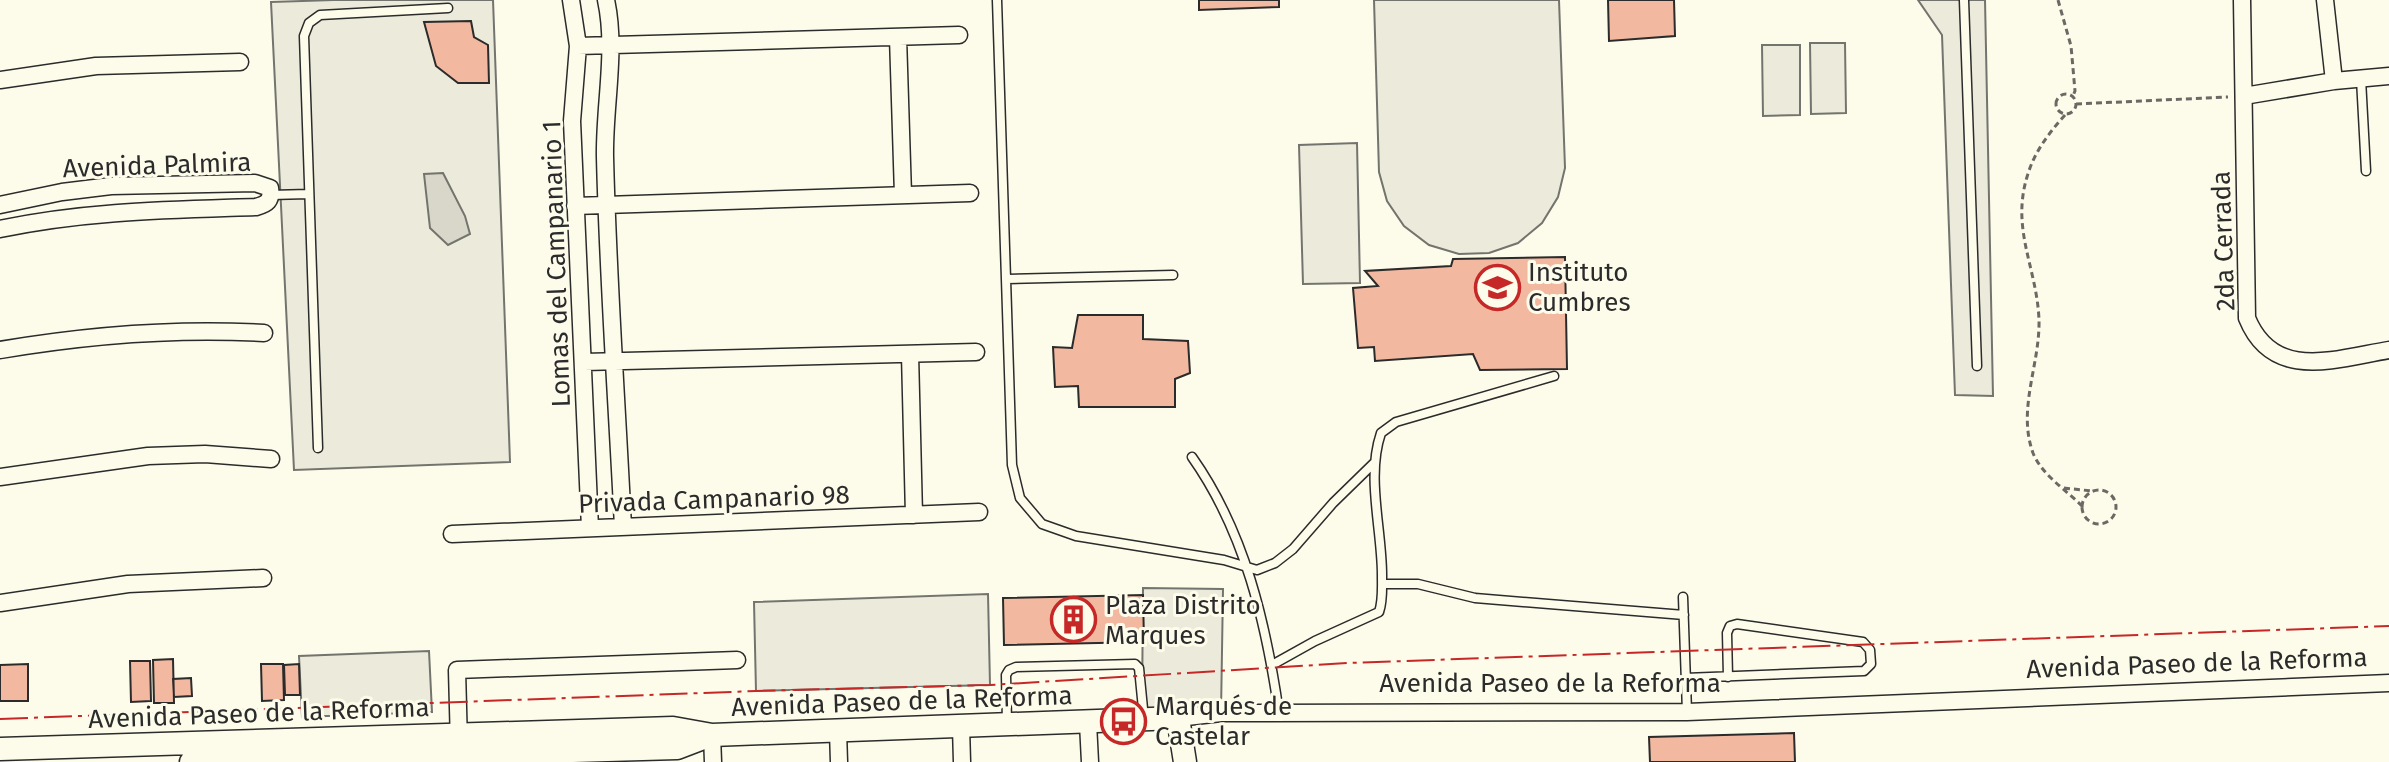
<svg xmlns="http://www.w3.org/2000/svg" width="2389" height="762" viewBox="0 0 2389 762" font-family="'Fira Sans',sans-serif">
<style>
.green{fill:#ecebdb;stroke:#74746e;stroke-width:2}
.parking{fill:#eceadb;stroke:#74746e;stroke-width:2}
.water{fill:#d8d7c9;stroke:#74746e;stroke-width:2}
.building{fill:#f2b8a0;stroke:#2b2b2b;stroke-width:2}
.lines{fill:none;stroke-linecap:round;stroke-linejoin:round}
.lane-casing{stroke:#2b2b2b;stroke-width:11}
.street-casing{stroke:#2b2b2b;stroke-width:19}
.secondary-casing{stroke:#2b2b2b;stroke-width:25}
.path{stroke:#6a6964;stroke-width:3;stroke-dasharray:6 4;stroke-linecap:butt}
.lane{stroke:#fdfbea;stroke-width:8}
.street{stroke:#fdfbea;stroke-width:16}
.secondary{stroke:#fdfbea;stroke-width:22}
.power{stroke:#c62828;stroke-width:2;stroke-dasharray:28 6 4 6;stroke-linecap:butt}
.labels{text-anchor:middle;stroke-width:6;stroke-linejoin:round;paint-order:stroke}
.street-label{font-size:26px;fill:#2b2b2b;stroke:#fdfbea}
.poi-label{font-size:26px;fill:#2b2b2b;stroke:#fdfbea;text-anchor:start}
</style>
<rect width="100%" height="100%" fill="#fdfbea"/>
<path class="green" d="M 334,0 L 493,0 L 510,462 L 294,470 L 271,2 Z
M 1374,0 L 1559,0 L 1565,168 L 1558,197 L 1542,223 L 1518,243 L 1489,253 L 1459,254 L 1429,245 L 1404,226 L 1387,201 L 1379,172 Z
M 1810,43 L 1845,43 L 1846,113 L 1811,114 Z
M 1762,45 L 1800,45 L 1800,115 L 1763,116 Z
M 1357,143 L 1360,283 L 1303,284 L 1299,145 Z
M 1143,588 L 1223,589 L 1221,713 L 1142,712 Z
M 988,594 L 990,685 L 756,691 L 754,602 Z
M 429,651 L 432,712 L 302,717 L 299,656 Z"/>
<path class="parking" d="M 1918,0 L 1985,0 L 1993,396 L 1955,395 L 1942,35 Z"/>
<path class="water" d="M 443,173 L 465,216 L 470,234 L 448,245 L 430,228 L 424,174 Z"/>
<path class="building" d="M 1199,0 L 1279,0 L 1279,7 L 1199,10 Z
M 1608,0 L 1674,0 L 1675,36 L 1609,41 Z
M 471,21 L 474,37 L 488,45 L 489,83 L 458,83 L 436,66 L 424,22 Z
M 1565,257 L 1567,369 L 1480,370 L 1473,354 L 1375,361 L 1374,347 L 1358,348 L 1353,288 L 1378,286 L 1365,271 L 1451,266 L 1453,259 Z
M 1078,315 L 1143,315 L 1143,339 L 1188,341 L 1190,373 L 1175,379 L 1175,407 L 1079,407 L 1078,386 L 1055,387 L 1053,347 L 1072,348 Z
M 1143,595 L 1144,642 L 1004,645 L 1003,598 Z
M 173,659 L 174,703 L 154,703 L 153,660 Z
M 130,661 L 150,661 L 151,701 L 131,702 Z
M 28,664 L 28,701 L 0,701 L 0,665 Z
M 261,664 L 283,664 L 284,700 L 262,701 Z
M 299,664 L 300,695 L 285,695 L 284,665 Z
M 191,678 L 192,696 L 174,697 L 173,679 Z
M 1794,733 L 1795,762 L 1650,762 L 1649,737 Z"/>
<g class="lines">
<defs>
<path id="lane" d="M 997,0 L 1012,465 L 1020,498 L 1042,524 L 1076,536 L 1224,560 L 1257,570 L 1275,563 L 1293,549 L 1333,503 L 1374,463
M 1964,0 L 1977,366
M 2361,79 L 2366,171
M 271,195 L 308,194
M 1007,279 L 1173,275
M 318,448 L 304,36 L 309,23 L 320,15 L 448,8
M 1192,457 C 1245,532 1266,623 1279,713
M 1382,584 L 1418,584 L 1475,598 L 1684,615
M 1683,597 L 1687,712
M 1272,665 L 1315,641 L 1379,612 C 1383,601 1382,588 1382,575 C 1382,529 1366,477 1381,433 L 1396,422 L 1554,376
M 1685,678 L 1864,671 L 1871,664 L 1870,650 L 1863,642 L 1737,624 L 1730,626 L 1727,633 L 1728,677
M 1007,723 L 1006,675 L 1009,670 L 1016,667 L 1135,664 L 1139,668 L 1144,719"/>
<path id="street" d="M 571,0 L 578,46 L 572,121 L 590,528
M 606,0 C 617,50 604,106 605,157 C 608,281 617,404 623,527
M 2242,0 L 2247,318 C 2273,382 2335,359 2389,350
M 2325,0 L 2334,81
M 898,37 L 903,195
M 578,46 L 959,35
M 0,80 L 96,66 L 240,62
M 2244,96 L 2334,81 L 2389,76
M 0,205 L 62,192 L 111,186 L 255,183 L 270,188 C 272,201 267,204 256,207 C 168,210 86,211 0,229
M 575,206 L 970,193
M 0,350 C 88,335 175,328 264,333
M 910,354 L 914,515
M 584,362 L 976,352
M 0,477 L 148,456 L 205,454 L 271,459
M 452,534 L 979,512
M 0,603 L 128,584 L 263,578
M 1178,718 L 1221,713 L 1687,712 L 2389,683
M 1088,723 L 1090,762
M 961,727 L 962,762
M 838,731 L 839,762
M 712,735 L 713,762
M 459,745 L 457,670 L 737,660"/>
<path id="secondary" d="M 0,749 L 673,728 L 712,735 L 1178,718 L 1185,762
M 191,762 L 677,748 L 711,735"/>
</defs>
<use href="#lane" class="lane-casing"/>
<use href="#street" class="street-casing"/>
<use href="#secondary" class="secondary-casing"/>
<path class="path" d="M 2058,0 L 2071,46 L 2075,91 L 2073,96
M2056 104a10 10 0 1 1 20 0a10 10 0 1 1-20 0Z
M 2076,104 L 2228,97
M 2065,115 C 2049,133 2034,152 2027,177 C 2011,230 2037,268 2039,320 C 2040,365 2017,409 2033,453 C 2042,475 2065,489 2082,506
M 2064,488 L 2092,491
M2082 507a17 17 0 1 1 34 0a17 17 0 1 1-34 0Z"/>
<use href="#lane" class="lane"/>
<use href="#street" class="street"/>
<use href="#secondary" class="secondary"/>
<path class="power" d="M 0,719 L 756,691 L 990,685 L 1348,663 L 2389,626"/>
</g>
<defs>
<symbol id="school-ring" viewBox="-11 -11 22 22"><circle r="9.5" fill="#fdfbea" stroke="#c62828" stroke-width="1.5"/><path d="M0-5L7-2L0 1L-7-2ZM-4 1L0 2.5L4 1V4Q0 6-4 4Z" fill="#c62828"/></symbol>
<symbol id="building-ring" viewBox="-11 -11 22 22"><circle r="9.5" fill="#fdfbea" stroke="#c62828" stroke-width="1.5"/><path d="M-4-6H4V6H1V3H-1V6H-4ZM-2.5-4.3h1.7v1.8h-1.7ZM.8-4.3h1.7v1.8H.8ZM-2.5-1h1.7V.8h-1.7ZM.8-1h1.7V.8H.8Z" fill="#c62828"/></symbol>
<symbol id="bus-ring" viewBox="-11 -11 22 22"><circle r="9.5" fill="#fdfbea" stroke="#c62828" stroke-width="1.5"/><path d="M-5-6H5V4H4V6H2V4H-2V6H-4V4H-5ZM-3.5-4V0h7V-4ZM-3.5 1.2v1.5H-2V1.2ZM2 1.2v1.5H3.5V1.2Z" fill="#c62828"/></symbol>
</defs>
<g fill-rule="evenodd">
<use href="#school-ring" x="1472" y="262" width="51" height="51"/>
<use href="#building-ring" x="1048" y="594" width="51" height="51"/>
<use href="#bus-ring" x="1098" y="696" width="51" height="51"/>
</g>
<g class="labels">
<g class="street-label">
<text transform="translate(157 165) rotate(-2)" y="9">Avenida Palmira</text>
<text transform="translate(2223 241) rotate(-92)" y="9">2da Cerrada</text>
<text transform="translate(556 264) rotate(-92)" y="9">Lomas del Campanario 1</text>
<text transform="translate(714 499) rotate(-2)" y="9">Privada Campanario 98</text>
<text transform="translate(2197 663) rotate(-2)" y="9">Avenida Paseo de la Reforma</text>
<text x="1550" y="692">Avenida Paseo de la Reforma</text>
<text transform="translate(902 701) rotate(-2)" y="9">Avenida Paseo de la Reforma</text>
<text transform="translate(259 713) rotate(-2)" y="9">Avenida Paseo de la Reforma</text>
</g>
<g class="poi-label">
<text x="1528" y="281">Instituto<tspan x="1528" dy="30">Cumbres</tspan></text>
<text x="1105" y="614">Plaza Distrito<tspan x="1105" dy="30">Marques</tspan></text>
<text x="1155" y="715">Marqués de<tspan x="1155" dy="30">Castelar</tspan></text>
</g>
</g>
</svg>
